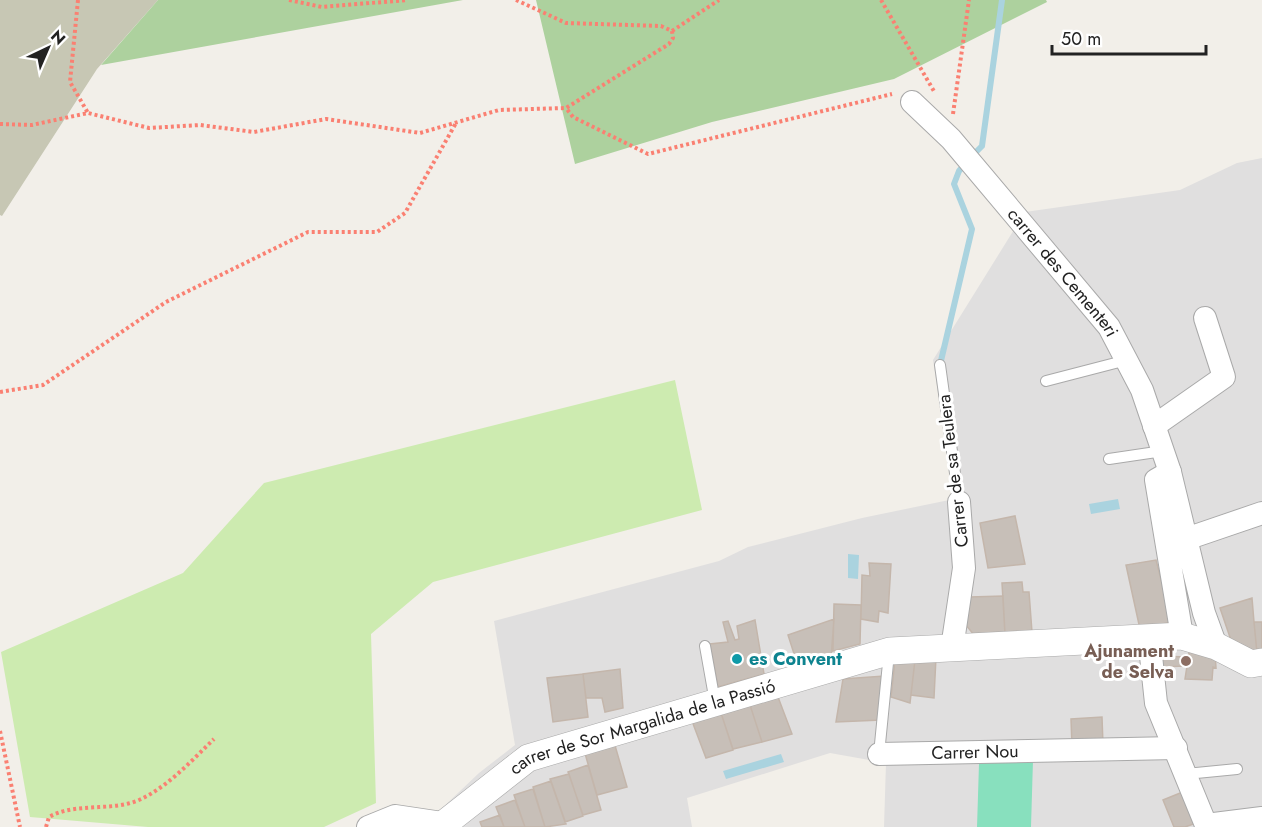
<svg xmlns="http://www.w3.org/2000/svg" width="1262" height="827" viewBox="0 0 1262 827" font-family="Jost,sans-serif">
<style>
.residential{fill:#e0dfdf}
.construction{fill:#c7c7b4}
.grass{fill:#cdebb0}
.forest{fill:#add19e}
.pitch{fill:#88e0be}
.water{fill:#aad3df}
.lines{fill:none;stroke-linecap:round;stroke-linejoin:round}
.stream{stroke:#aad3df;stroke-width:6}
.building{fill:#c7bfb8;stroke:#c4b6ab;stroke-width:1.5}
.service-casing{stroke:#a9a9a9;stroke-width:12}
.minor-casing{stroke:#a9a9a9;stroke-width:24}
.tertiary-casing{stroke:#a9a9a9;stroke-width:28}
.path{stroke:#fa8072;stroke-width:4;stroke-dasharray:3 3;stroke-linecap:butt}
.service{stroke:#fff;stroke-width:10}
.minor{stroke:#fff;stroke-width:22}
.tertiary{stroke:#fff;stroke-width:27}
.culture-dot{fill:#0f9aa8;stroke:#fff;stroke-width:2}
.education-dot{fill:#8d6e63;stroke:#fff;stroke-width:2}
.labels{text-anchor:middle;stroke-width:6;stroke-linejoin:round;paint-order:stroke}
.street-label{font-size:18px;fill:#222;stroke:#fff}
.education-label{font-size:18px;font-weight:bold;fill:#785e54;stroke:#fff;text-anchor:end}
.culture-label{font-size:18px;font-weight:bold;fill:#0d838f;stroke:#fff;text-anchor:start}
</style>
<rect width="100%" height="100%" fill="#f2efe9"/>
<path class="residential" d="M 1262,158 L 1262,827 L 884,827 L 886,763 L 830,753 L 687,798 L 692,827 L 429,827 L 438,812 L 479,773 L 515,745 L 494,621 L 719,561 L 748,547 L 862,518 L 954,499 L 933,360 L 1025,212 L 1180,190 L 1237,163 Z"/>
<path class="construction" d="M 0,0 L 158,0 L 97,69 L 2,216 L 0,215 Z"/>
<path class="grass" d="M 675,380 L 702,510 L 433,582 L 371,634 L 376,803 L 324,827 L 148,827 L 30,817 L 1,652 L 183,573 L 264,483 Z"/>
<path class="forest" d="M 158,0 L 463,0 L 101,65 Z
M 536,0 L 1046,0 L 1047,2 L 894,79 L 712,122 L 575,164 Z"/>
<path class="pitch" d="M 1033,760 L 1031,827 L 977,827 L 979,763 Z"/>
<path class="water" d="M 1118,499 L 1120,509 L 1091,514 L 1089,504 Z
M 848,554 L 859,555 L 858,579 L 848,578 Z
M 781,754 L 784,762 L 726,779 L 723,771 Z"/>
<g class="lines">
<path class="stream" d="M 972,156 L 982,146 L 1002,0
M 940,365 L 972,229 L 954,184 L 959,171 L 965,164"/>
</g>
<path class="building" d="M 1015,516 L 1025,564 L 988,568 L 980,523 Z
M 1156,560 L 1172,622 L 1140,629 L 1126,565 Z
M 869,563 L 891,564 L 888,613 L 879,611 L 878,622 L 861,619 L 862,575 L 870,576 Z
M 1022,582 L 1023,592 L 1029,592 L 1032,632 L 1005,634 L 1002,583 Z
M 1003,596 L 1005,634 L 974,635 L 966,625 L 970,597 Z
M 1252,598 L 1254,622 L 1257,653 L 1234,649 L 1220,608 Z
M 834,604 L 861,605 L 860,644 L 833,651 Z
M 834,619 L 831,658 L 798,666 L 788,635 Z
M 755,620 L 764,674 L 718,687 L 710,644 L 728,642 L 723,622 L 728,621 L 735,640 L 739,639 L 737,626 Z
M 1254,622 L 1262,622 L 1262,654 L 1257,653 Z
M 1191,646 L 1215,652 L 1216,668 L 1213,667 L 1212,680 L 1185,679 L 1187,666 L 1157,667 L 1157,656 L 1188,657 Z
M 936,657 L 934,698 L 911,695 L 915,660 Z
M 895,660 L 915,660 L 910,703 L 891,697 Z
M 620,669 L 623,708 L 605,712 L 602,698 L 586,698 L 583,674 Z
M 583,674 L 588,717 L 553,722 L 547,678 Z
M 884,676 L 881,720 L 836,722 L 843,679 Z
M 778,697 L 792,734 L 762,742 L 750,705 Z
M 750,705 L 762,742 L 733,749 L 721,713 Z
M 721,713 L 733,750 L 706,758 L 692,721 Z
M 1102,717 L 1103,745 L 1072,746 L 1071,719 Z
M 614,742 L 627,787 L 597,795 L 584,750 Z
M 588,765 L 601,810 L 583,815 L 568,772 Z
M 569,774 L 583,816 L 565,822 L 550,779 Z
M 551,781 L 566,824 L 545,827 L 533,787 Z
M 533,789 L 545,827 L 525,827 L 514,795 Z
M 1190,789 L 1202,821 L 1185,827 L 1174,827 L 1163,800 Z
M 515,800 L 525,827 L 504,827 L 496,807 Z
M 500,815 L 504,827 L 482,827 L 480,822 Z"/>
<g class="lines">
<defs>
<path id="service" d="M 940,365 L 959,502
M 1046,381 L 1127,360
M 1109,459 L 1163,451
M 705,646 L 715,702
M 879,754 L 889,653
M 1186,774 L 1237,769"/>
<g id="minor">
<path id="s1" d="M 912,102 L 951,139 L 1109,327 L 1142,390 L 1170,472"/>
<path d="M 1154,426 L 1224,377 L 1205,318"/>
<path d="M 1186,539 L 1262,513"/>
<path d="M 1182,636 L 1156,480 L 1170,472 L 1204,613 L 1216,646"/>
<path d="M 1149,637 L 1156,703 L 1206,825 L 1262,818"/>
<path d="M 952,648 L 964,568 L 959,502"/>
<path id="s2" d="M 879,754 L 1176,748"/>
<path d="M 368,827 L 395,816 L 442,823"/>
</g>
<g id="tertiary">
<path id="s3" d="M 440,827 L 528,758 L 890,651 L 1182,636 L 1216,646 L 1251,664 L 1262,662"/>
</g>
</defs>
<use href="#service" class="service-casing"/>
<use href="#minor" class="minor-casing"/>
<use href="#tertiary" class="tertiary-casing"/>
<path class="path" d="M 78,0 L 70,82 L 88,113
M 289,0 L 322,7 L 407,0
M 516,0 L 566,23 L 661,26 L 672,31 L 673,38 L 669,44 L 566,108 L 573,117 L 648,154 L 892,94
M 881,0 L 935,93
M 672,31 L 719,0
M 953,114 L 969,0
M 0,124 L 32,125 L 88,113 L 149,128 L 200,125 L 254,132 L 326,119 L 420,133 L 499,110 L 566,108
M 0,392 L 43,385 L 166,302 L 308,232 L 377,232 L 405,213 L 456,123
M 0,731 L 20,827
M 46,827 L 49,817 C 75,802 111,812 139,800 C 168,787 191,761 214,739"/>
<use href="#service" class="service"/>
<use href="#minor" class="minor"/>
<use href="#tertiary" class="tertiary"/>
</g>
<circle class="culture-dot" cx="737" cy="659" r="6"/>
<circle class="education-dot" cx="1186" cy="661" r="6"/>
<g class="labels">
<g class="street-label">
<text dy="6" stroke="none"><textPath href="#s1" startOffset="228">carrer des Cementeri</textPath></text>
<text transform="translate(953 471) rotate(-97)" y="6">Carrer de sa Teulera</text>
<text dy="6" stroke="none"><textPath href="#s3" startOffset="230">carrer de Sor Margalida de la Passió</textPath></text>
<text dy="6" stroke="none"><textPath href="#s2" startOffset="96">Carrer Nou</textPath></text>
</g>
<g class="education-label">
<text x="1174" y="657">Ajunament<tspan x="1174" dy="21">de Selva</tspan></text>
</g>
<g class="culture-label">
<text x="749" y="665">es Convent</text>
</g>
</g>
<g transform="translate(48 48) rotate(44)" stroke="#ffffff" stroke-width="4.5" paint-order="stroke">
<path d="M0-4.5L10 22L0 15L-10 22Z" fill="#222222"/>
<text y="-9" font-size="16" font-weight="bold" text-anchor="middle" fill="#222222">N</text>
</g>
<path d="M1052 45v9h154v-9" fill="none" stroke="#222222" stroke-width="3"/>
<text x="1061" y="45" font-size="18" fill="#222222" stroke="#ffffff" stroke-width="4.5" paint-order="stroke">50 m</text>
</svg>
